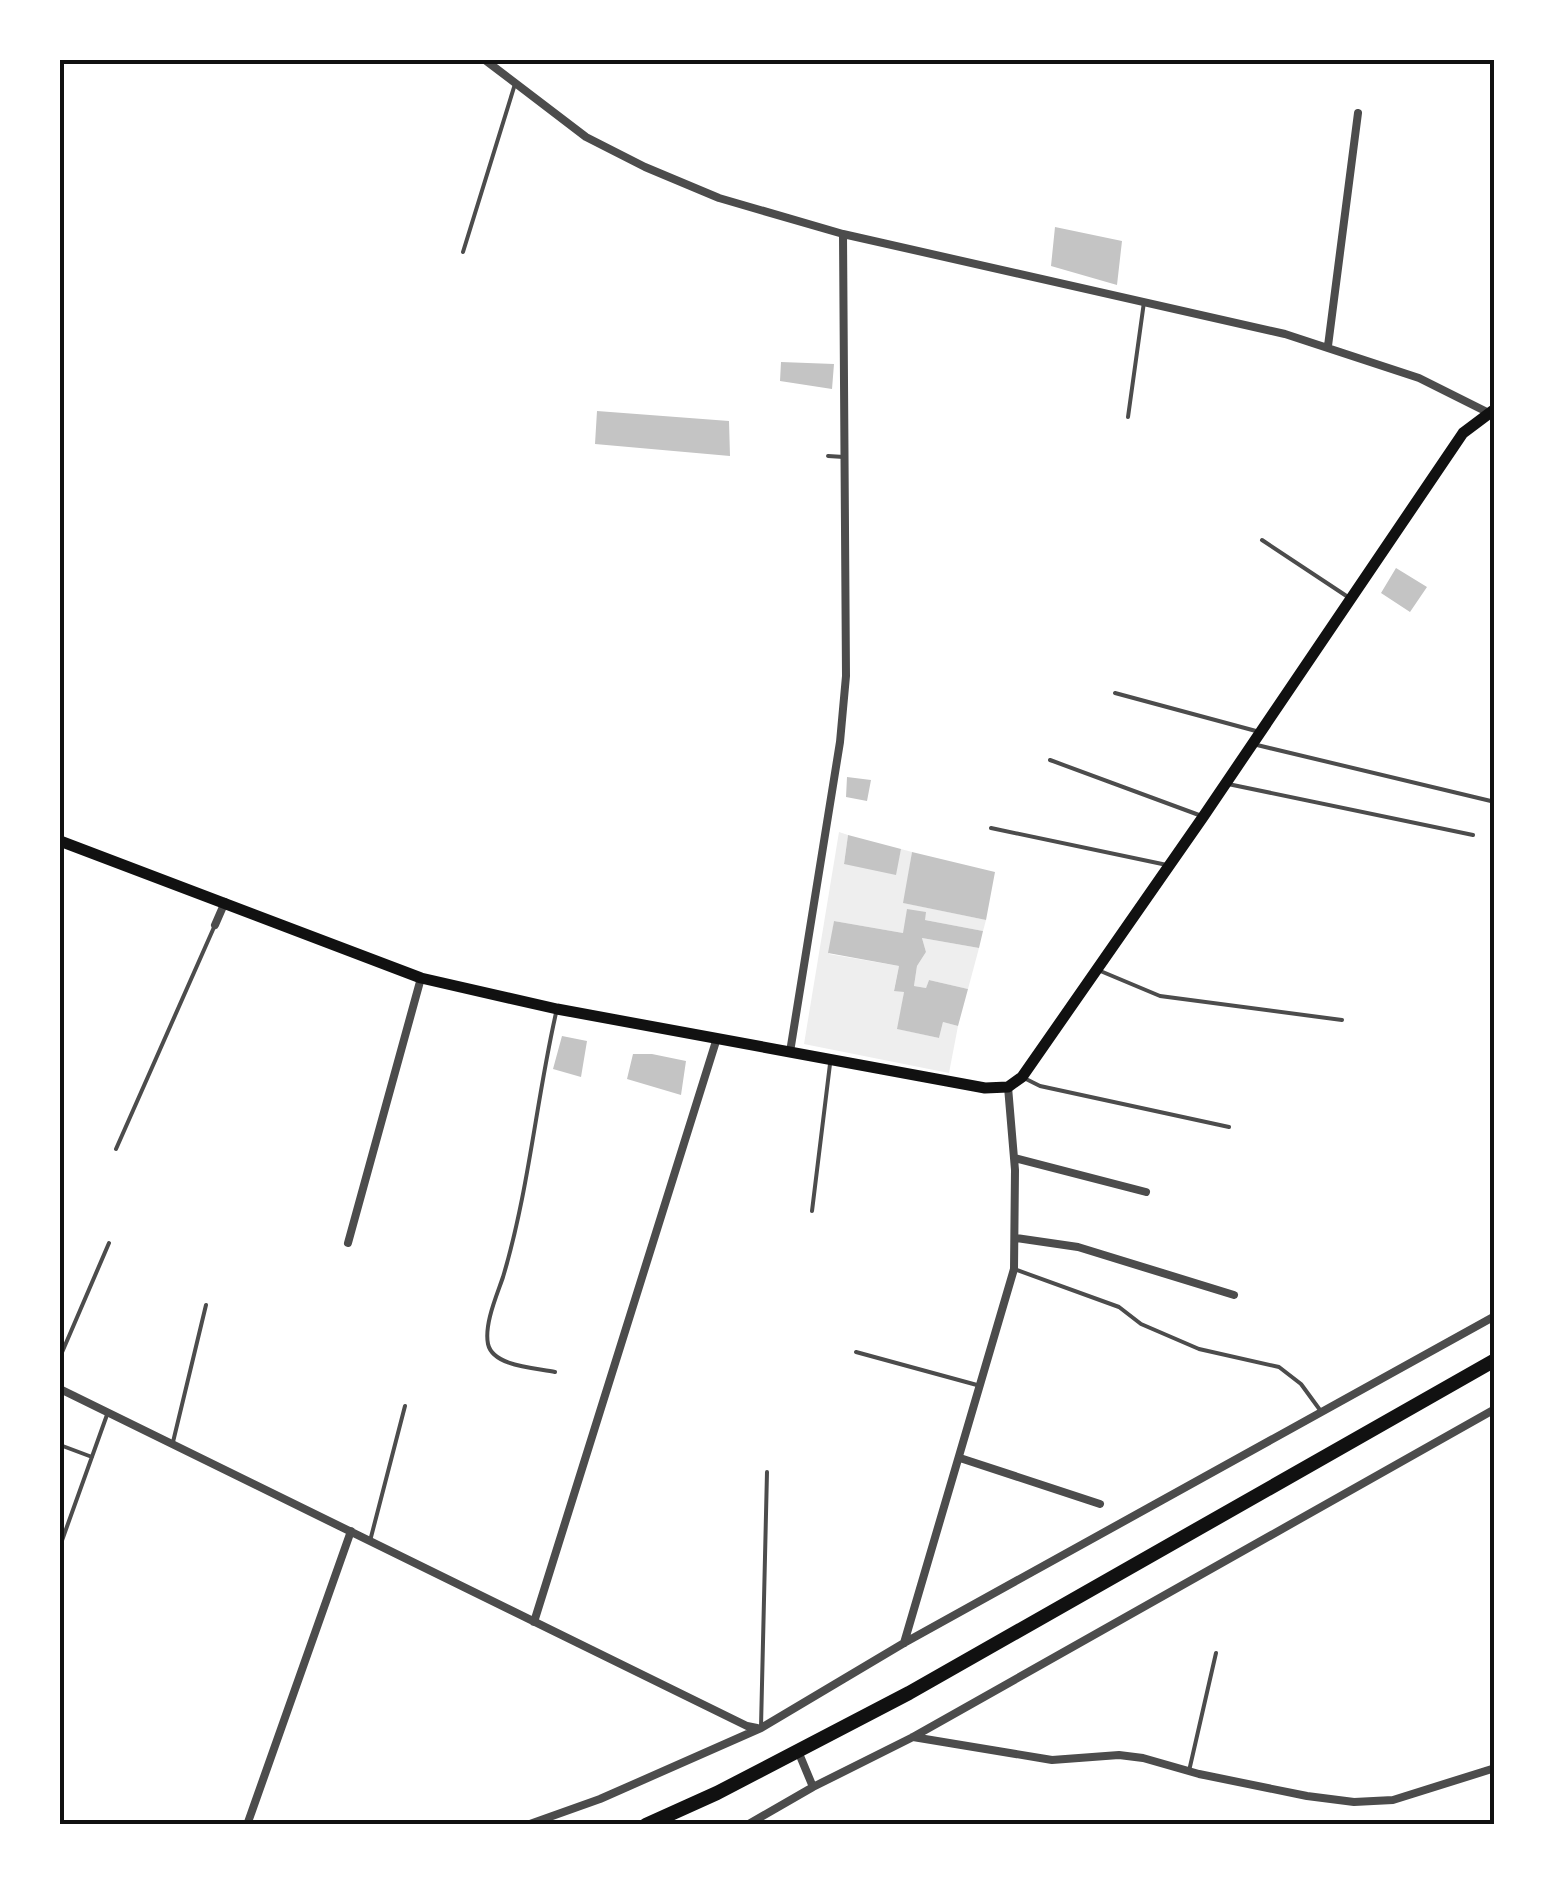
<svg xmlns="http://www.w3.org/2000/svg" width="1555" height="1885" viewBox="0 0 1555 1885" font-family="Karla,sans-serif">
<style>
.green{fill:#eee}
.building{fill:#c4c4c4}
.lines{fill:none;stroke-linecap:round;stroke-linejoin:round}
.service{stroke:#4c4c4c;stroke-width:4}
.minor{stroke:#4c4c4c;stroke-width:8}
.secondary{stroke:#111;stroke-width:11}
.trunk{stroke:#111;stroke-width:14}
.neatline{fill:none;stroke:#111;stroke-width:4}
</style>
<rect width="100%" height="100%" fill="#fff"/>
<path class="green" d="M 839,832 L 848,835 L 844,863 L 895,874 L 901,849 L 912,852 L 904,903 L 986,920 L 983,931 L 925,920 L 903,933 L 834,921 L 829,954 L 899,966 L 894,990 L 904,992 L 898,1029 L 939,1038 L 943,1022 L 958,1026 L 949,1073 L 804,1044 Z
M 922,938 L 979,948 L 968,989 L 929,980 L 926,988 L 914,986 L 917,966 L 926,952 Z"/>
<path class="building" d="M 1055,227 L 1122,241 L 1117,285 L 1051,266 Z
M 781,362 L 834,364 L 832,389 L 780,381 Z
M 597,411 L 729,421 L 730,456 L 595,444 Z
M 1396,568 L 1427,587 L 1410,612 L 1381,593 Z
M 847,777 L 871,780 L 867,801 L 846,797 Z
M 848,835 L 901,849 L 896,875 L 844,864 Z
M 912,852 L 995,872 L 986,920 L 903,903 Z
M 907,909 L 926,912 L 925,920 L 983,931 L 979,948 L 922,938 L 926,952 L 917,966 L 914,986 L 926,988 L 929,980 L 968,989 L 958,1026 L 943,1022 L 939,1038 L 897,1029 L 904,992 L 894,991 L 899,966 L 828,953 L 834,921 L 903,933 Z
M 562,1036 L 587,1041 L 581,1077 L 553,1069 Z
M 633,1054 L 652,1054 L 686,1061 L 681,1095 L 627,1079 Z"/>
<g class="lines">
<path class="service" d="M 463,252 L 515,84
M 1128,417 L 1144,302
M 828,456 L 844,457
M 1262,540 L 1348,597
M 1115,693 L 1256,731
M 1257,745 L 1495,802
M 1050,760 L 1199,815
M 1228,784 L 1473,835
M 991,828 L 1167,865
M 1098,970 L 1160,996 L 1342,1020
M 1026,1079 L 1040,1086 L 1229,1127
M 116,1149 L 215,925
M 812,1211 L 830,1064
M 1014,1269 L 1119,1307 L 1141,1324 L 1199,1349 L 1279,1367 L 1301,1384 L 1320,1410
M 856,1352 L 977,1385
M 60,1357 L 109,1243
M 555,1372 C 537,1368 493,1367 488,1344 C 484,1324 497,1295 503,1277 C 529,1190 536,1101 556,1013
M 173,1442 L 206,1305
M 60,1445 L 92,1457
M 370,1541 L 405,1406
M 60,1546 L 108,1412
M 761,1727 L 767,1472
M 1189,1771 L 1216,1653"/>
<path class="minor" d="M 485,60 L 586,137 L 645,167 L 719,198 L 843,234 L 1285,334 L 1419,378 L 1489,413
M 1328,346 L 1358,113
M 215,925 L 225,902
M 790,1052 L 840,742 L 846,676 L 843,234
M 1015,1158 L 1146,1192
M 1016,1238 L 1078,1247 L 1234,1295
M 348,1243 L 421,978
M 60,1389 L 747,1726 L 757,1728
M 960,1458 L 1100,1504
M 534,1622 L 717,1038
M 904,1643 L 1014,1269 L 1015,1170 L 1008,1087
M 913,1737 L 1052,1760 L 1119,1755 L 1143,1758 L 1199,1774 L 1307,1796 L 1354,1802 L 1393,1800 L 1495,1768
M 798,1751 L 813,1787
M 247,1825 L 351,1531
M 527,1825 L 600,1799 L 761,1728 L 904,1643 L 1495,1316
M 747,1825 L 813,1787 L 913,1737 L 1495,1409"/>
<path class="secondary" d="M 60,841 L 421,978 L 557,1009 L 985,1088 L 1008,1087 L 1022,1077 L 1203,817 L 1463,433 L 1495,409"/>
<path class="trunk" d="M 646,1825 L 717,1793 L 909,1693 L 1495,1360"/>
</g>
<rect width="1555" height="1885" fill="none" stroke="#ffffff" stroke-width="125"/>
<rect x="62" y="62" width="1430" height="1760" class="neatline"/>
</svg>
